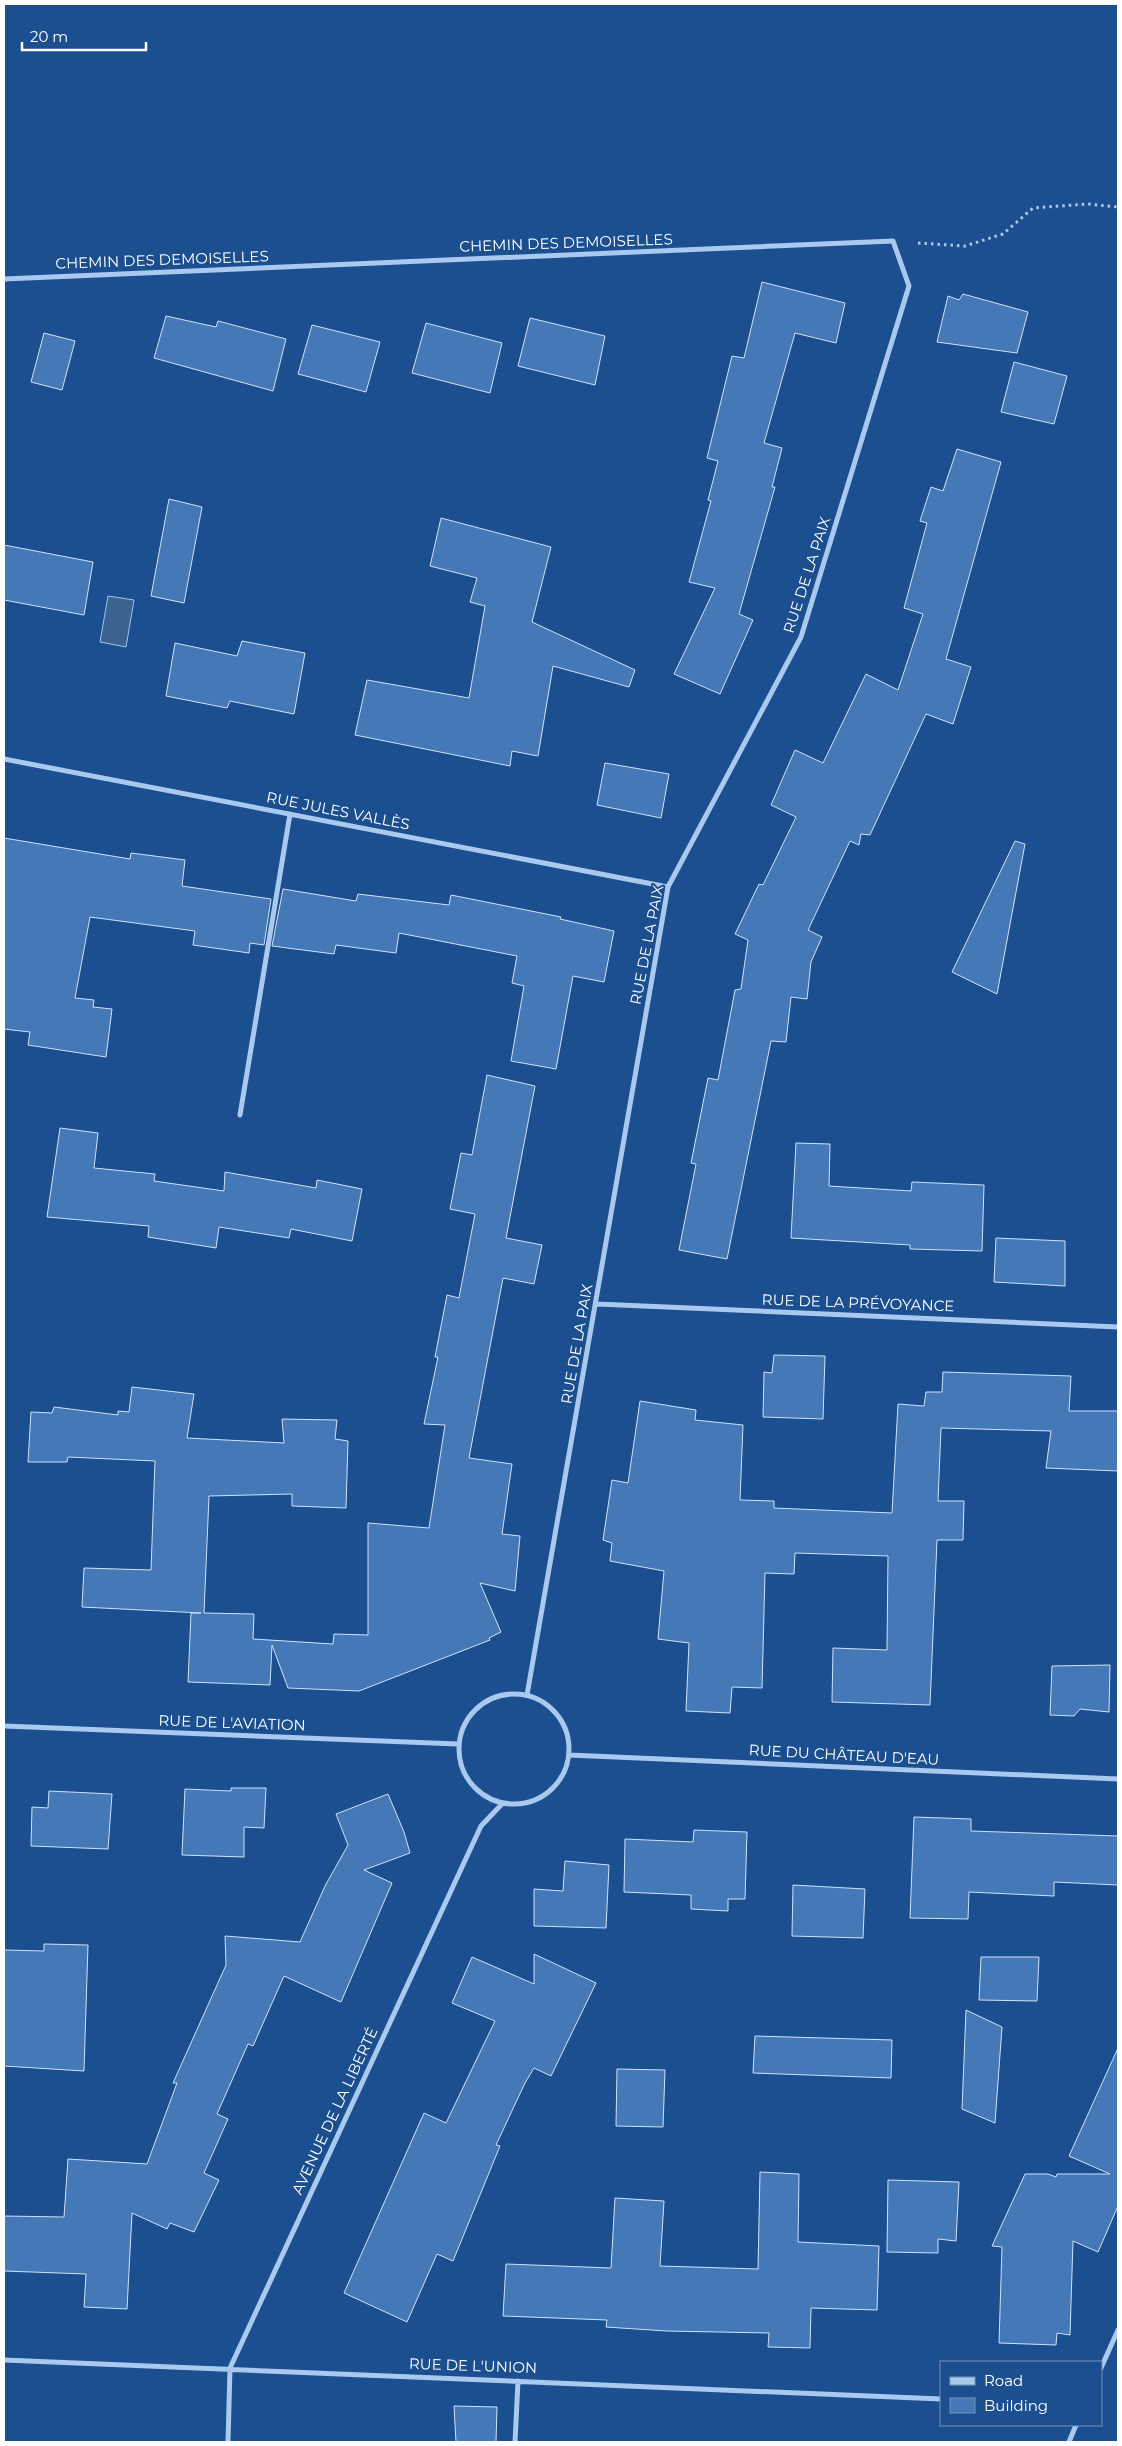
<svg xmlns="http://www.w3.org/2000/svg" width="1122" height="2446" viewBox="0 0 1122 2446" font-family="Montserrat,sans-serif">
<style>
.water{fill:#3c6290;stroke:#9cc4f0}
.building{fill:#4478b7;stroke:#cfe3fa}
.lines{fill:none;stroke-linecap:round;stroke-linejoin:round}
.path{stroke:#a9c9ee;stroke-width:3;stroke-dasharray:2.5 4;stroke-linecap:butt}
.street{stroke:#a9c9ee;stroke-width:5}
.labels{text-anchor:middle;stroke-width:4;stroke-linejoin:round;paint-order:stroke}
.street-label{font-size:15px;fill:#fff;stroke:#1b4f8f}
</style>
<rect width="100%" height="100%" fill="#1b4f8f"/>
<path class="water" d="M 108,596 L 134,600 L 126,647 L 100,642 Z"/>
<path class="building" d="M 762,282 L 845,303 L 836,343 L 795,333 L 764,443 L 782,448 L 772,487 L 775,487 L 739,614 L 753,620 L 720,694 L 674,674 L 715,588 L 689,582 L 711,501 L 708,500 L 718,461 L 707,458 L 732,356 L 744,358 Z
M 963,294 L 1028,312 L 1017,353 L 937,342 L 948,296 L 959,300 Z
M 166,316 L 216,327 L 218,321 L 286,339 L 273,391 L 154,358 Z
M 530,318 L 605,336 L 595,385 L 518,366 Z
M 426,323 L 502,343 L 490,393 L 412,373 Z
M 312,325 L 380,342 L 366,392 L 298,374 Z
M 44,333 L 75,341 L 62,390 L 31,382 Z
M 1014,362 L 1067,376 L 1054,424 L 1001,412 Z
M 957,449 L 1001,462 L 946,659 L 971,667 L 953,724 L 926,714 L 870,835 L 861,834 L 859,845 L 850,841 L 808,930 L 822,937 L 811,962 L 807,999 L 791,997 L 786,1042 L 771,1041 L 727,1259 L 679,1250 L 696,1164 L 691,1163 L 708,1078 L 718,1080 L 735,990 L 741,989 L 748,940 L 735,934 L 759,884 L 763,885 L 796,817 L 771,805 L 795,750 L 823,763 L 866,674 L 898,690 L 923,614 L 904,608 L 927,523 L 920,521 L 931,487 L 943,491 Z
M 169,499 L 202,507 L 184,603 L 151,596 Z
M 441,518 L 551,547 L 532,622 L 635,670 L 629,687 L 553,666 L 538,756 L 512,751 L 510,766 L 355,735 L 367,680 L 469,698 L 485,606 L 470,602 L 477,578 L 430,566 Z
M 4,545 L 93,562 L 84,615 L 4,600 Z
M 242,641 L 305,653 L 294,714 L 230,701 L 227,708 L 166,696 L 175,643 L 237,656 Z
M 605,763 L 669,774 L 661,818 L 597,805 Z
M 4,838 L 130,859 L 131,853 L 185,860 L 182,886 L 271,899 L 264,945 L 250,943 L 249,953 L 193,945 L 195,931 L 90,917 L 75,998 L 94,1000 L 93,1007 L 112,1009 L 106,1057 L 28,1045 L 30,1032 L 4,1029 Z
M 1015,841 L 1025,844 L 997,994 L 952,972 Z
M 283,889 L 356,901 L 358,894 L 449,905 L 451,895 L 561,917 L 560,919 L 614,931 L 604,982 L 573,976 L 556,1069 L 511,1061 L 524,986 L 512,983 L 517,956 L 399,933 L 396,953 L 336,945 L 334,954 L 272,946 Z
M 487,1075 L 535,1086 L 506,1238 L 542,1245 L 534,1284 L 503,1278 L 469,1458 L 512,1464 L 502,1534 L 520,1536 L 515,1591 L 480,1583 L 501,1632 L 489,1638 L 490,1640 L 359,1691 L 288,1688 L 272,1645 L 270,1685 L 188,1682 L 191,1613 L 201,1613 L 82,1607 L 84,1568 L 151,1570 L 155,1461 L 68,1457 L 67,1462 L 28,1462 L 31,1412 L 52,1413 L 54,1407 L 118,1415 L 118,1411 L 129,1412 L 132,1387 L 194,1394 L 187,1438 L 284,1443 L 282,1419 L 337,1420 L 335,1439 L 348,1441 L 346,1508 L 292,1506 L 292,1494 L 209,1496 L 204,1613 L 254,1614 L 253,1639 L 333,1644 L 334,1634 L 368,1635 L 368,1523 L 429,1528 L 445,1425 L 424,1424 L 438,1357 L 435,1357 L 447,1295 L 459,1298 L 475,1214 L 450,1209 L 461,1153 L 472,1155 Z
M 60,1128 L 98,1133 L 94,1168 L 155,1174 L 154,1181 L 224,1191 L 225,1172 L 316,1188 L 317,1180 L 362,1189 L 352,1241 L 291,1229 L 289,1238 L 219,1227 L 216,1248 L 148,1237 L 149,1226 L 47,1217 Z
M 796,1143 L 830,1144 L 829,1186 L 911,1191 L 912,1182 L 984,1185 L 982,1251 L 910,1249 L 910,1245 L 791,1238 Z
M 996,1238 L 1065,1241 L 1065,1286 L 994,1282 Z
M 774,1355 L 825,1356 L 823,1419 L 763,1417 L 764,1372 L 772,1373 Z
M 943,1372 L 1071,1376 L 1069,1411 L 1118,1411 L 1118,1471 L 1046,1468 L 1051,1431 L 941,1428 L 938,1501 L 964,1501 L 963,1540 L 937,1540 L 930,1705 L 832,1702 L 833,1648 L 887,1650 L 888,1556 L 795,1553 L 794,1574 L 765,1573 L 762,1688 L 732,1687 L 730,1713 L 686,1711 L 689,1643 L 658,1639 L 664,1571 L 610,1561 L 612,1543 L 603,1540 L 612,1480 L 628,1483 L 640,1401 L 696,1410 L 695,1420 L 743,1425 L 740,1500 L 774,1501 L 774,1508 L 892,1513 L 898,1404 L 924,1406 L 926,1392 L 942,1392 Z
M 1110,1665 L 1109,1712 L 1080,1709 L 1074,1716 L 1050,1715 L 1052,1666 Z
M 231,1788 L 266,1788 L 264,1828 L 244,1827 L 244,1857 L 182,1855 L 185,1789 L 231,1791 Z
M 49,1791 L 112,1794 L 108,1849 L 31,1846 L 32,1807 L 48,1808 Z
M 388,1794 L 404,1832 L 410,1853 L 364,1870 L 392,1883 L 341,2002 L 284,1976 L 253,2046 L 248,2044 L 217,2114 L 228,2119 L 204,2173 L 219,2180 L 194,2232 L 170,2223 L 167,2229 L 132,2213 L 127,2309 L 84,2307 L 86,2274 L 4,2271 L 4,2216 L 64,2217 L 68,2159 L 147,2164 L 177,2083 L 173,2083 L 226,1965 L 225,1936 L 300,1942 L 325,1886 L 348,1845 L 336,1814 Z
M 914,1817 L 971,1819 L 971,1831 L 1118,1836 L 1118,1885 L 1054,1882 L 1054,1896 L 969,1892 L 968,1919 L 910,1918 Z
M 694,1830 L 747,1832 L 745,1899 L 728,1899 L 728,1911 L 691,1909 L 691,1895 L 624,1892 L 625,1839 L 693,1842 Z
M 565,1861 L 609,1865 L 606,1928 L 534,1926 L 534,1889 L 563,1891 Z
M 793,1885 L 865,1889 L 863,1938 L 792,1936 Z
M 44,1944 L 88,1945 L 84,2071 L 4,2066 L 4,1950 L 44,1951 Z
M 534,1954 L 596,1983 L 551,2076 L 534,2068 L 525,2083 L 496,2145 L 500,2146 L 453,2261 L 437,2254 L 407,2322 L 344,2293 L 424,2113 L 446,2123 L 495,2021 L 452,2003 L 472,1957 L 534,1984 Z
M 981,1957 L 1039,1957 L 1037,2001 L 979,2000 Z
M 966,2010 L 1002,2027 L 995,2123 L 962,2109 Z
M 755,2036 L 892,2040 L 891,2078 L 753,2073 Z
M 1118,2048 L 1118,2206 L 1098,2252 L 1073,2241 L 1070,2335 L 1057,2333 L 1056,2345 L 999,2343 L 1002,2247 L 992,2246 L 1025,2174 L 1048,2174 L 1056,2177 L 1057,2174 L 1110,2174 L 1069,2156 Z
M 617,2069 L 665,2070 L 663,2127 L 616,2126 Z
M 760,2172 L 799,2174 L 798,2242 L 879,2246 L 877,2310 L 811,2308 L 810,2348 L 768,2347 L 769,2333 L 666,2331 L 606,2327 L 607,2320 L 503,2316 L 506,2264 L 611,2268 L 615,2198 L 664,2201 L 660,2266 L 758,2269 Z
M 888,2180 L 959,2182 L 956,2241 L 938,2239 L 938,2253 L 887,2252 Z
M 454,2406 L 497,2407 L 496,2442 L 456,2442 Z"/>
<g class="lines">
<path class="path" d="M 918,243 L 965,246 L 1003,234 L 1033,208 L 1087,204 L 1118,207"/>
<path class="street" d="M 4,279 L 893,241 L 909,286 L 801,637 L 668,887 L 527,1695
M 4,759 L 668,887
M 240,1115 L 290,814
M 597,1304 L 1118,1327
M459 1749a55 55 0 1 1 110 0a55 55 0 1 1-110 0Z
M 4,1726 L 458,1744
M 569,1755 L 1118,1779
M 4,2360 L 941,2399
M 1101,2368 L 1118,2330
M 228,2442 L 230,2368 L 481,1826 L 502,1804
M 515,2442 L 518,2381
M 1069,2442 L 1076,2425"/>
</g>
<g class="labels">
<g class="street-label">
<text transform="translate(566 243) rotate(-2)" y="5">CHEMIN DES DEMOISELLES</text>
<text transform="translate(162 260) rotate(-2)" y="5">CHEMIN DES DEMOISELLES</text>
<text transform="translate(807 575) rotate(-72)" y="5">RUE DE LA PAIX</text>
<text transform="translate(338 811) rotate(11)" y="5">RUE JULES VALLÈS</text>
<text transform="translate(647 945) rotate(-79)" y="5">RUE DE LA PAIX</text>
<text transform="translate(858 1303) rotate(2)" y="5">RUE DE LA PRÉVOYANCE</text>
<text transform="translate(577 1344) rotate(-80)" y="5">RUE DE LA PAIX</text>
<text transform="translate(232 1723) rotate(2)" y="5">RUE DE L'AVIATION</text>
<text transform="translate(844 1755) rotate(3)" y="5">RUE DU CHÂTEAU D'EAU</text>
<text transform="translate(335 2111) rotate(-65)" y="5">AVENUE DE LA LIBERTÉ</text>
<text transform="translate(473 2366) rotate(2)" y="5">RUE DE L'UNION</text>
</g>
</g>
<rect width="1122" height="2446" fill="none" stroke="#ffffff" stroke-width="10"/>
<rect x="940" y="2361" width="162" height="65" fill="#1b4f8f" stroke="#7695bc"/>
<rect x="950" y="2377" width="25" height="8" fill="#a9c9ee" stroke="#7695bc"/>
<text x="984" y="2386" font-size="15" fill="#ffffff">Road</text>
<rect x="950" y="2398" width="25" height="15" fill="#4478b7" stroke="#7695bc"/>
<text x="984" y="2411" font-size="15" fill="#ffffff">Building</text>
<path d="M22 42v8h124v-8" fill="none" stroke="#ffffff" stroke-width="2.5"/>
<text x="30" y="42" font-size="15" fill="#ffffff" stroke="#1b4f8f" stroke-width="4" paint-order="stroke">20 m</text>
</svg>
